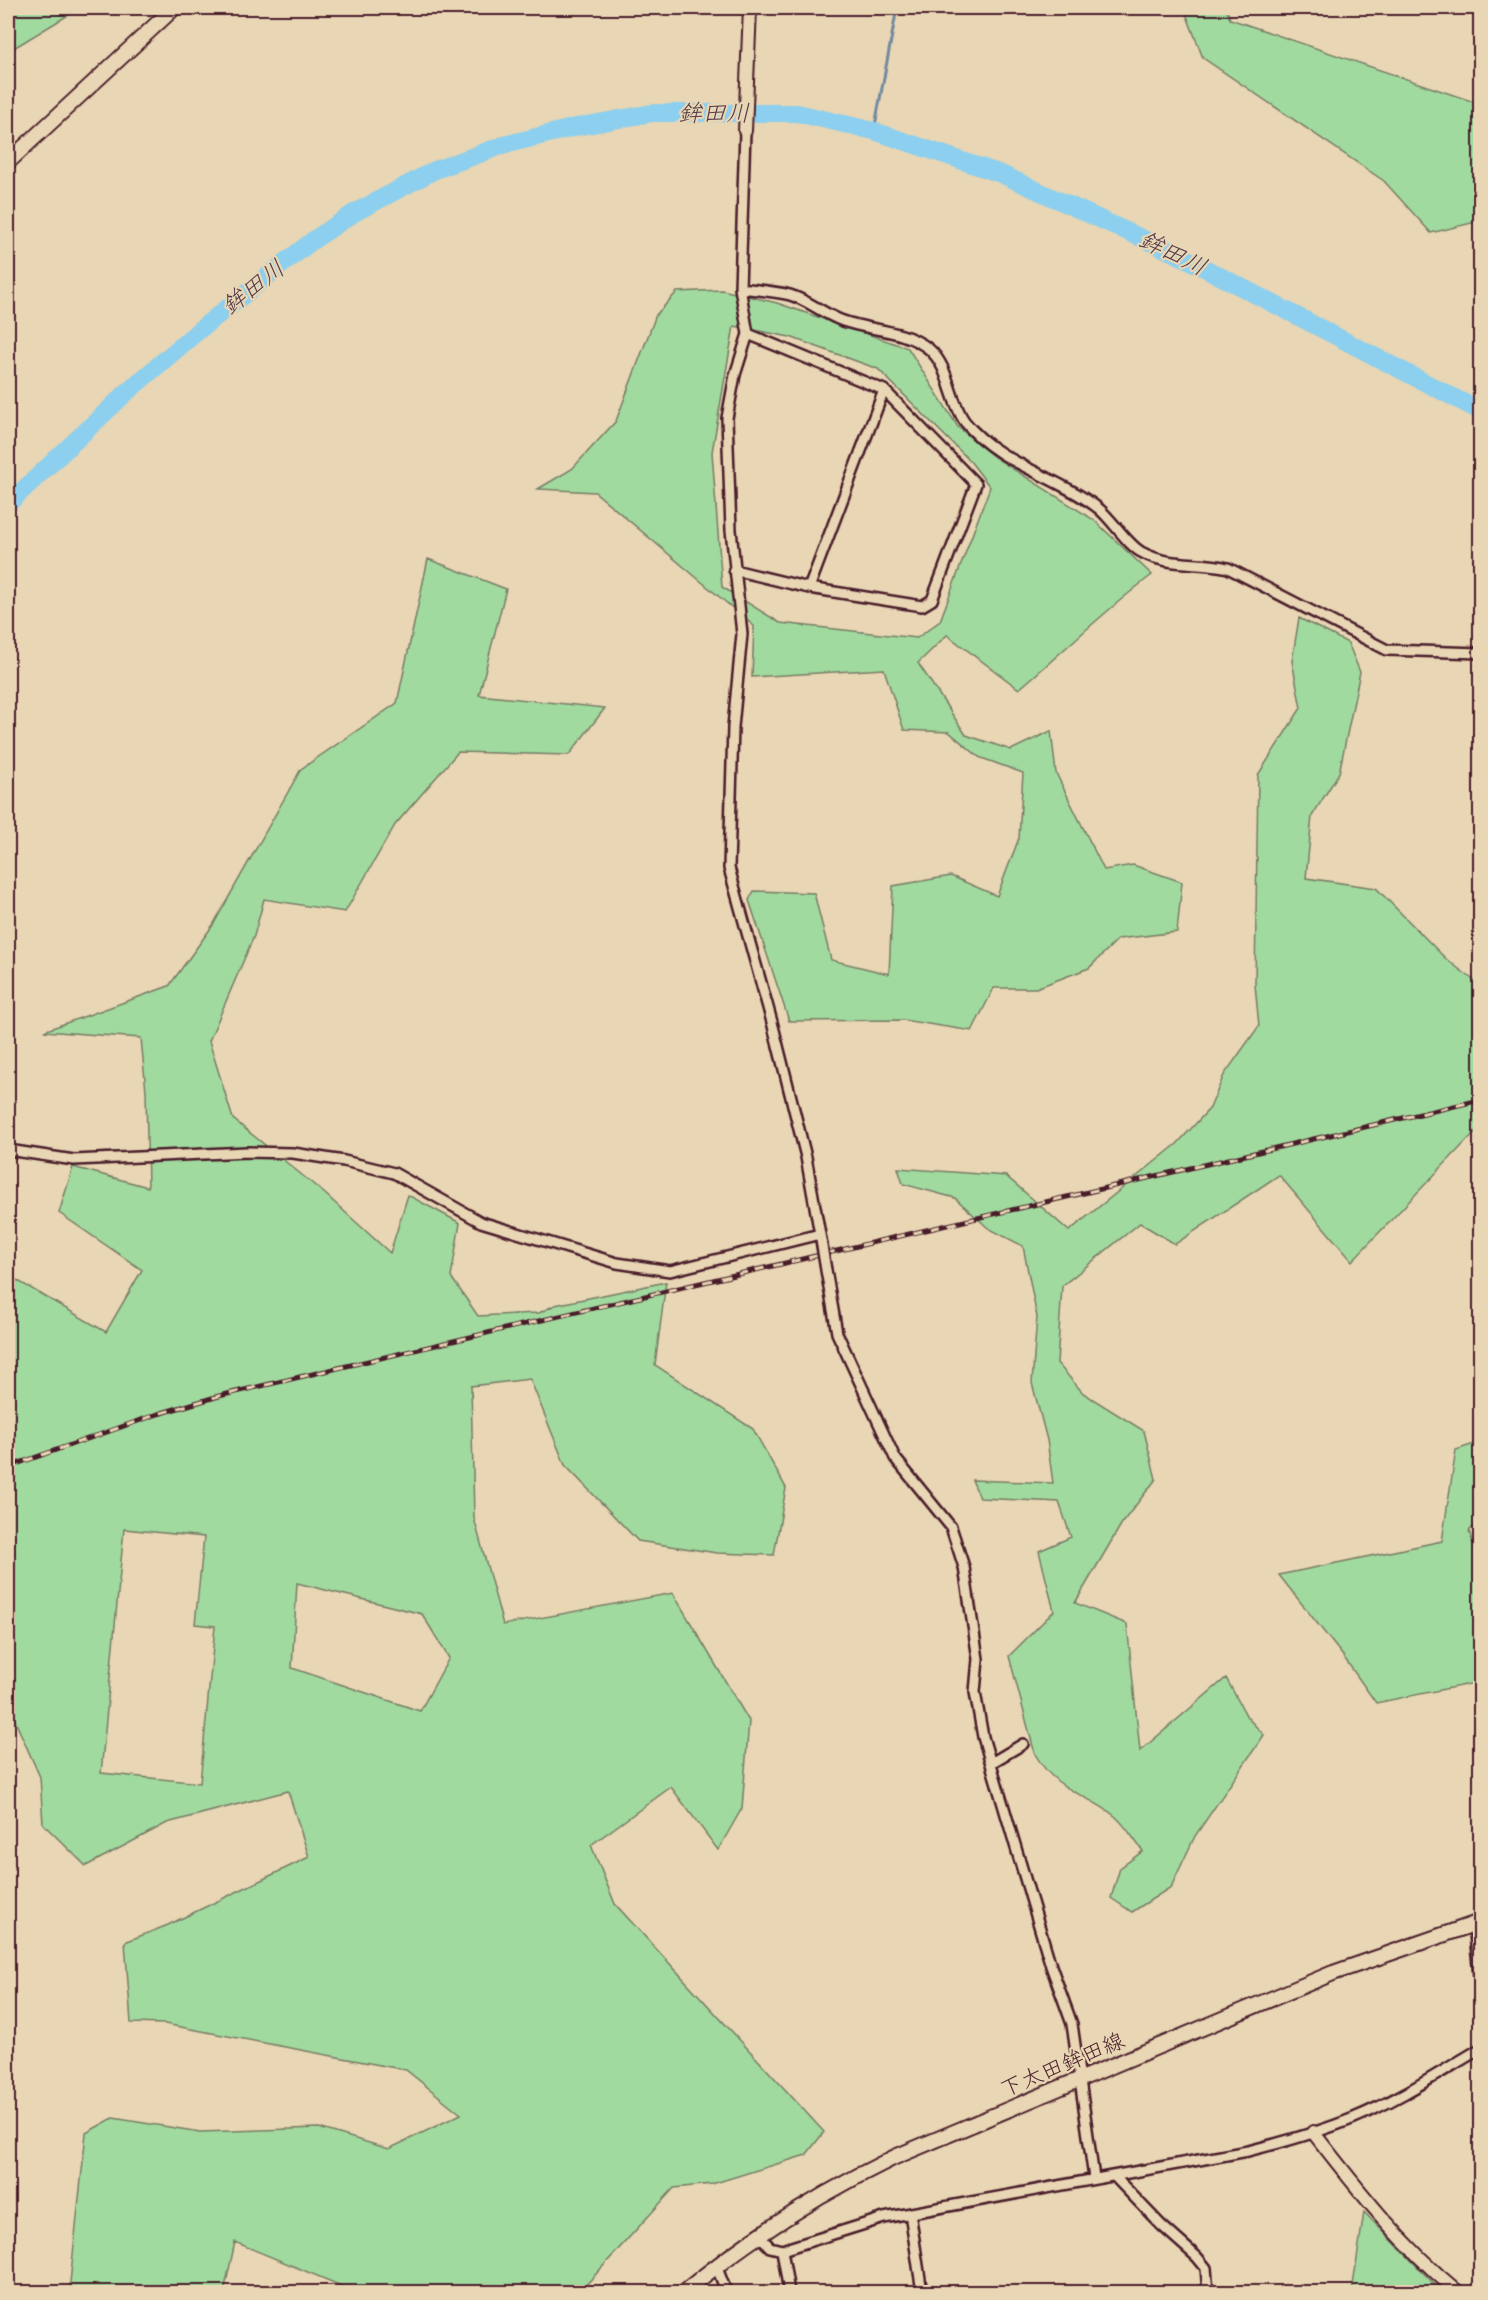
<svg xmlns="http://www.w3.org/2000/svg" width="1488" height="2300" viewBox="0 0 1488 2300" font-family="Itim,'Klee One',sans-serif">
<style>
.green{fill:#a1da9f;stroke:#767c65;stroke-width:1.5;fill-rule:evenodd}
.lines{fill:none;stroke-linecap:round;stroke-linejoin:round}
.stream{stroke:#7289a0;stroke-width:3}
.river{stroke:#8ccfee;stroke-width:18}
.minor-casing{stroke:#4a1f2b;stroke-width:14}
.tertiary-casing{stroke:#4a1f2b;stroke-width:16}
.secondary-casing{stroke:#4a1f2b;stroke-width:18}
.minor{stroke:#e8d6b4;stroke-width:9}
.tertiary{stroke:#e8d6b4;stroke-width:12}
.secondary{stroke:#e8d6b4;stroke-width:14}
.rail-casing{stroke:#4a1f2b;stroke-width:5}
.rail{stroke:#e8d6b4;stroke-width:3;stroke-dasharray:9;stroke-linecap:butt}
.minor-bridge-casing{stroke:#4a1f2b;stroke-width:14;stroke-linecap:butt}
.minor-bridge{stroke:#e8d6b4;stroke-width:9}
.labels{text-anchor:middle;stroke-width:4.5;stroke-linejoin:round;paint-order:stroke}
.street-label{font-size:22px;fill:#4a1f2b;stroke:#e8d6b4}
.water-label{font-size:24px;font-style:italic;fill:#543948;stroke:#e8d6b4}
</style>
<rect width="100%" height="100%" fill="#e8d6b4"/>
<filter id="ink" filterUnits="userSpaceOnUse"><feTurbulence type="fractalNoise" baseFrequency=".0167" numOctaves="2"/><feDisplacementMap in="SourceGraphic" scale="12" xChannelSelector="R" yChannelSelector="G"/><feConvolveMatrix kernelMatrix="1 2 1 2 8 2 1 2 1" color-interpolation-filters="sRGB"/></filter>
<g filter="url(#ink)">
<path class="green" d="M 8,8 L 80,8 L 12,49 L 8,60 Z
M 1184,8 L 1226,8 L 1230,19 L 1480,104 L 1480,221 L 1431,233 L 1384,181 L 1203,58 Z
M 722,290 L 777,303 L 908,348 L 958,427 L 994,457 L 1094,520 L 1152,575 C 1105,610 1064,651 1019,689 L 947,635 L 918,663 L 966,735 L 1011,750 L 1051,731 L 1056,773 L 1104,870 L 1133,865 L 1182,882 L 1177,932 L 1118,939 L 1089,968 L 1036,988 L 994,988 L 972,1031 L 903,1020 L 789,1021 L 749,900 L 754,891 L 814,893 L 831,960 L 889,974 L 893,886 L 951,876 L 997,896 L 1019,838 L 1023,773 L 979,757 L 949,732 L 904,730 L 884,669 L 752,677 L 754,626 L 595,492 L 538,489 L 572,469 L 616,421 L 656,315 L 677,292 ZM 734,326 L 790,337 L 878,369 L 970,461 L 990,487 L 940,621 L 917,638 L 780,623 L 722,587 L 712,452 Z
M 428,559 L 506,589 L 479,695 L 605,708 L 569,755 L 458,752 L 395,825 L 345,912 L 264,899 L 254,936 L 209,1041 L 233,1119 L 324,1193 L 390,1253 L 408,1195 L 460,1223 L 451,1277 L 478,1316 L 539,1313 L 555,1305 L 666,1282 L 655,1365 L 753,1429 L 786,1488 L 774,1555 L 717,1553 L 638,1541 L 565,1465 L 530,1379 L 471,1386 L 474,1518 L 503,1625 L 673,1593 L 749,1721 L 742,1808 L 718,1850 L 671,1787 L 591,1845 L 615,1904 L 824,2132 L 806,2155 L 712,2184 L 674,2188 L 586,2285 L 588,2292 L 349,2292 L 349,2289 L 235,2242 L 224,2292 L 69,2292 L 86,2133 L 113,2118 L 200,2132 L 319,2128 L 389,2149 L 461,2114 L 406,2070 L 165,2024 L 131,2023 L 125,1942 L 168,1925 L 309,1857 L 288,1791 L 167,1823 L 86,1866 L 43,1824 L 40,1777 L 8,1705 L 8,1275 L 106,1332 L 142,1270 L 59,1213 L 73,1167 L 148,1187 L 146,1091 L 141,1038 L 44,1031 L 169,986 L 213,925 L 301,769 L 397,703 ZM 124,1529 L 204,1537 L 195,1624 L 215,1626 L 200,1783 L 101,1773 ZM 297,1583 L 422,1614 L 449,1658 L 420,1711 L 292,1668 Z
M 1299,618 L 1348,643 L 1360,672 L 1339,773 L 1312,816 L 1306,878 L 1376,888 L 1446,959 L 1480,985 L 1480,1127 L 1352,1261 L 1279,1175 L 1175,1244 L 1140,1223 L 1062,1286 L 1057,1363 L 1083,1393 L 1144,1431 L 1156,1479 L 1122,1523 L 1075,1603 L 1127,1624 L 1140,1751 L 1226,1678 L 1247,1717 L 1264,1735 L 1195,1836 L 1171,1887 L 1132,1912 L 1111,1898 L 1120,1868 L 1143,1851 C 1134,1840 1126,1826 1116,1817 C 1085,1792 1057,1793 1035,1754 L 1009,1656 L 1054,1611 L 1039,1551 L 1071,1537 L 1059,1502 L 980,1498 L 972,1480 L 1053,1483 L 1047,1440 L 1032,1383 L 1037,1317 L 1023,1246 L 988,1228 L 955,1198 L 903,1184 L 898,1168 L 1006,1176 L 1069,1231 L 1177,1144 L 1210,1108 L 1224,1075 L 1259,1026 L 1255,985 L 1258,775 L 1301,708 L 1292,661 Z
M 1480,1442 L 1480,1520 L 1469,1531 L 1480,1565 L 1480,1682 L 1376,1703 L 1343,1656 L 1279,1575 L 1442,1541 L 1456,1450 Z
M 1364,2212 L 1442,2292 L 1352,2292 Z"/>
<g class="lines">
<path class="stream" d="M 874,131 L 897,8"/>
<path class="river" d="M 8,504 L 126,393 L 198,331 L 312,241 L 354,213 L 435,170 L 504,145 L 576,127 L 652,113 L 797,113 L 874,131 L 1001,174 L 1185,258 L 1480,411"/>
<defs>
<path id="minor" d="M 745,131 L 740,288 L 748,334 L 735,375 L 727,418 L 731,530 L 742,634 L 733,727 L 729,868 L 772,1022 L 806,1157 L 821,1240
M 740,288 C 756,290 774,291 790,295 C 808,300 825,315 843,321 C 871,331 904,329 929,349 C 950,367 949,400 965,422 C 999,464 1057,476 1098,508 C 1113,520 1128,546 1143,553 C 1170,567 1199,561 1228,568 L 1387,650 L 1480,653
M 734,570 L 809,588 L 922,606 L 932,600 L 976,484 L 884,390 L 748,334
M 809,588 L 884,390
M 8,1150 L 74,1160 L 247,1152 L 293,1153 L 344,1161 L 394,1173 L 481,1222 L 617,1263 L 670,1271 L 820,1234
M 826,1270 L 837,1333 L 895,1458 L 951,1527 L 964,1567 L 978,1659 L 975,1692 L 983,1737 L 1051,1966 L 1072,2024 L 1094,2178
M 991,1763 L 1023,1744
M 1474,1924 L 1480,1985
M 1114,2176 L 1161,2225 L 1197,2257 L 1206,2268 L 1208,2292
M 910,2213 L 922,2292
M 758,2235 L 770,2247 L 782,2250 L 884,2218 L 1248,2151 C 1284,2142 1320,2132 1354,2118 C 1398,2100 1439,2073 1480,2049
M 782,2250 L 789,2292
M 716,2265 L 724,2286 L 720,2292"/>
<path id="tertiary" d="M 745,131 L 750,8
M 1313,2132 C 1358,2190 1402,2246 1458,2292"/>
<path id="secondary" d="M 8,162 L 174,8
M 684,2292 C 749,2238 819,2194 895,2157 L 1333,1973 L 1480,1922"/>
</defs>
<use href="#minor" class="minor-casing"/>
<use href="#tertiary" class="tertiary-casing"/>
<use href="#secondary" class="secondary-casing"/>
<use href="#minor" class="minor"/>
<use href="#tertiary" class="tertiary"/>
<use href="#secondary" class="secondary"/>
<defs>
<path id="rail" d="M 8,1467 L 158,1414 L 219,1396 L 1480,1100"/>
</defs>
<use href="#rail" class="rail-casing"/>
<use href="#rail" class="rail"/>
<defs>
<path id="minor-bridge" d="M 821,1240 L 826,1270"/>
</defs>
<use href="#minor-bridge" class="minor-bridge-casing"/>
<use href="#minor-bridge" class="minor-bridge"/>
</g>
</g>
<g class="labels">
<g class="street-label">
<text transform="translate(1062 2064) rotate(-23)" y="8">下太田鉾田線</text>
</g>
<g class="water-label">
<text x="714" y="121">鉾田川</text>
<text transform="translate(1173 253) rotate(26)" y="8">鉾田川</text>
<text transform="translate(253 287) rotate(-38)" y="8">鉾田川</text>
</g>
</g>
<rect width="1488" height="2300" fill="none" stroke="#e8d6b4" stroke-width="30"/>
<rect x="15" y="15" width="1458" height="2270" fill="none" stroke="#4a1f2b" stroke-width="2" filter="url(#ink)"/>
</svg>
